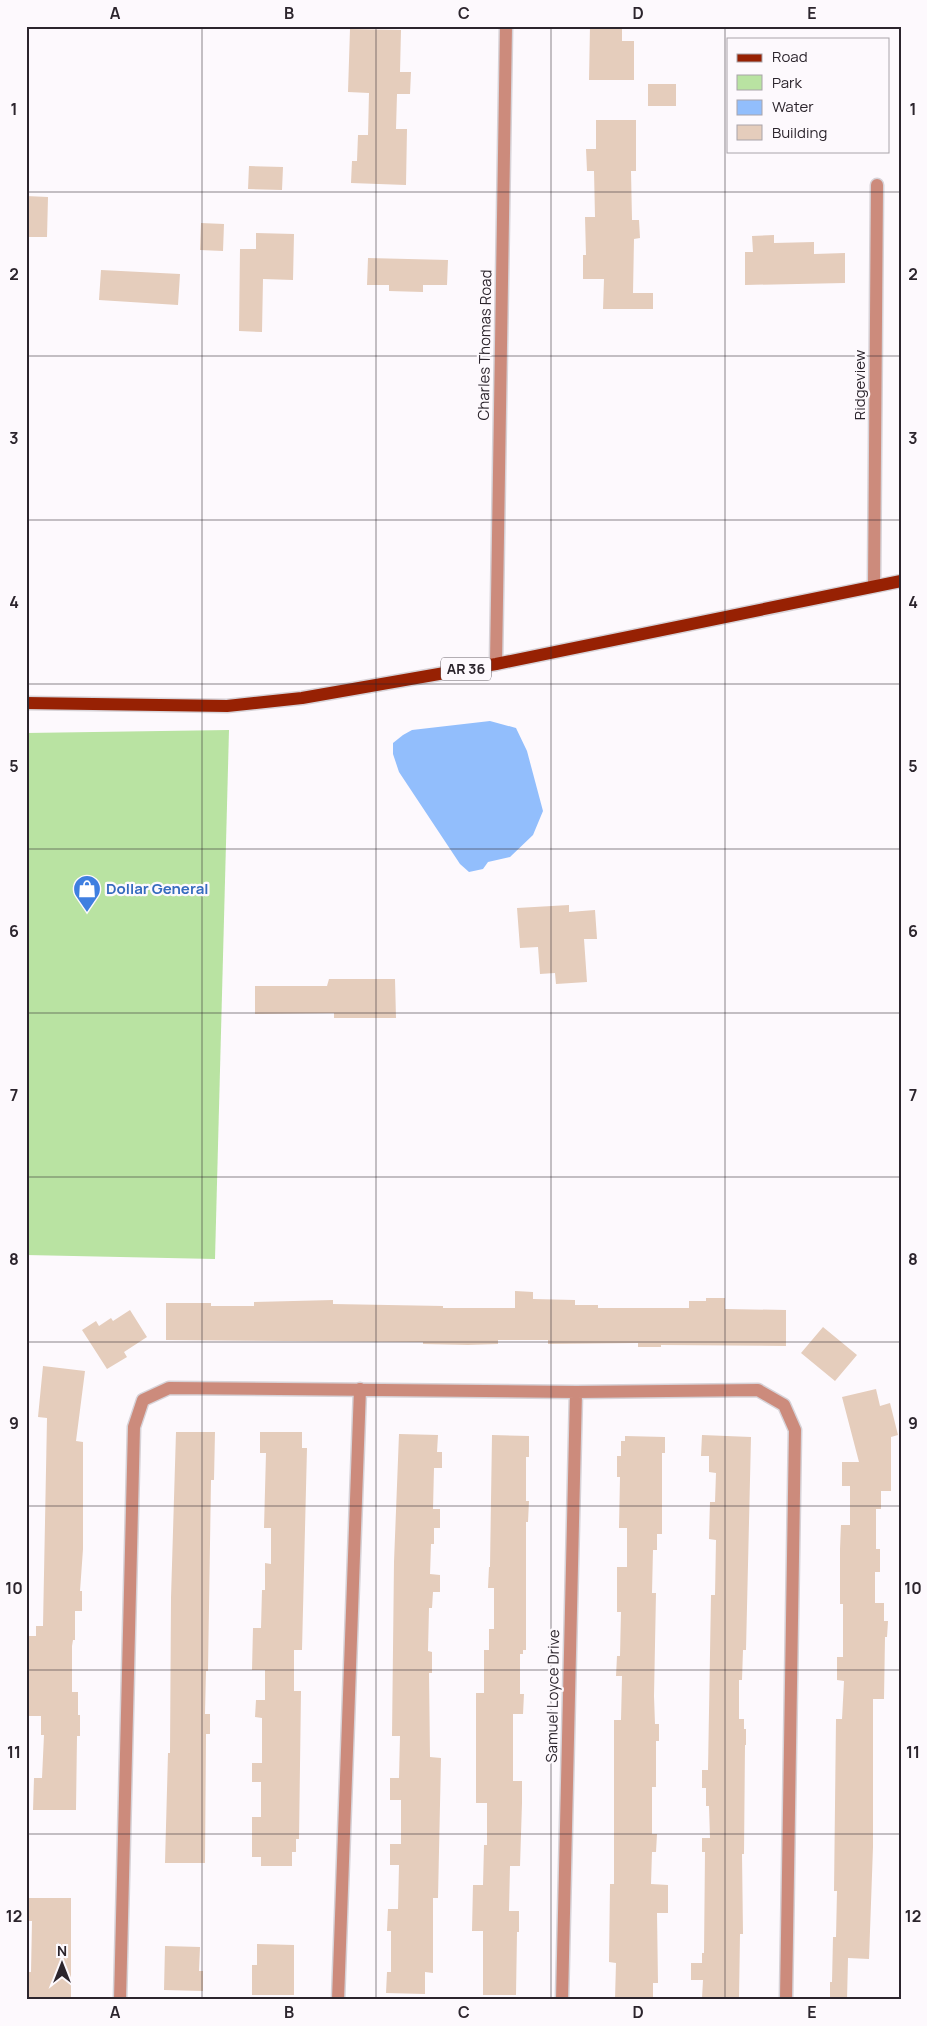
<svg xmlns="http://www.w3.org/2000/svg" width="927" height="2026" viewBox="0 0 927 2026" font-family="Manrope,sans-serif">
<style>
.green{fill:#b9e3a2}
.water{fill:#92befc}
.building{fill:#e5cdbc}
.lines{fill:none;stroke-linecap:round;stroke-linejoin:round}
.minor-casing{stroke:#d7d3d8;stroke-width:15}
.major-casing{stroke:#d7d3d8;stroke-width:15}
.minor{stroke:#cc8b7c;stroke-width:12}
.major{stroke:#972103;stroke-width:12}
.grid{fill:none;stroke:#2c252d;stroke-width:1;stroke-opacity:0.55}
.labels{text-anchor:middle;stroke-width:4.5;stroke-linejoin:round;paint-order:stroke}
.shield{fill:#fdf9fd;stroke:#6b656b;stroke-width:1}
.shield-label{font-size:14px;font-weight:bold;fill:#2c252d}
.street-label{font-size:15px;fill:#2c252d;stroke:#fdf9fd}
.shop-label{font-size:15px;font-weight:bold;fill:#366cbe;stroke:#fdf9fd;text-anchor:start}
.neatline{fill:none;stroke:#2c252d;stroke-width:2}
.grid-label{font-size:16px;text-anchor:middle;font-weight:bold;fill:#2c252d}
</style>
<rect width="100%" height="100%" fill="#fdf9fd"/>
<path class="green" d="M 229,730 L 215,1259 L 26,1255 L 26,733 Z"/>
<path class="water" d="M 490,721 L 516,728 L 527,751 L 543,811 L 533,835 L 510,857 L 488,862 L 483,869 L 469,872 L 460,864 L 399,772 L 393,754 L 393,743 L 403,735 L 412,730 Z"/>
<path class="building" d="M 590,26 L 622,26 L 622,41 L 634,41 L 634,80 L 589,80 Z
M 350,29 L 401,30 L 400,72 L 411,72 L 410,94 L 397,94 L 396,129 L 407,129 L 406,185 L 351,183 L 352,161 L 357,161 L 358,135 L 368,135 L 369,93 L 348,92 Z
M 648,84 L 676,84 L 676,106 L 648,106 Z
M 596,120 L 636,120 L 636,171 L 631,171 L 632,220 L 639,220 L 640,238 L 634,239 L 633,293 L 653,293 L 653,309 L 603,309 L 604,279 L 583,279 L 583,255 L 586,255 L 585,217 L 595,217 L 594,171 L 587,171 L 586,149 L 596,149 Z
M 249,166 L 283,167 L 282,190 L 248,189 Z
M 26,196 L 48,197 L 47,237 L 26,237 Z
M 201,223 L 224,224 L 223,251 L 200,250 Z
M 256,233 L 294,234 L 293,280 L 263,279 L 262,332 L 239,331 L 240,249 L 256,249 Z
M 774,235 L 774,243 L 814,242 L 814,254 L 845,253 L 845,283 L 745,285 L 745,252 L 753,252 L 752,236 Z
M 368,258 L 448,260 L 447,285 L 423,285 L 423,292 L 389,291 L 389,285 L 367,285 Z
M 101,270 L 180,274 L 178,305 L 99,300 Z
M 569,905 L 569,912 L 595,910 L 597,939 L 584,939 L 587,982 L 556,984 L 555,973 L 540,974 L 538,947 L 520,948 L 517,908 Z
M 329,979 L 395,979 L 396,1018 L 334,1018 L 334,1013 L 255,1014 L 255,986 L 327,986 Z
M 515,1291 L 533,1292 L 533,1299 L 575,1300 L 575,1305 L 598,1305 L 598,1308 L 689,1308 L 689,1301 L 706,1301 L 706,1298 L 725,1298 L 725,1309 L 786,1310 L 786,1346 L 661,1345 L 661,1347 L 638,1347 L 638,1343 L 548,1344 L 548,1340 L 498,1340 L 498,1344 L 468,1345 L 423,1344 L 423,1342 L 166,1340 L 166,1303 L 211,1303 L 211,1306 L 254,1306 L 254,1302 L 333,1300 L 333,1304 L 443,1306 L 443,1308 L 515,1308 Z
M 130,1310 L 147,1337 L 124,1352 L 127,1357 L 107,1369 L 82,1330 L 96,1321 L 99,1326 L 111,1318 L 113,1321 Z
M 823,1327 L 857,1355 L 835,1381 L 801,1353 Z
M 43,1366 L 85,1371 L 76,1441 L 83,1442 L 83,1549 L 80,1591 L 82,1591 L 82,1611 L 75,1611 L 75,1640 L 73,1640 L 72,1646 L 72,1692 L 78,1692 L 78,1715 L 80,1715 L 80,1736 L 77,1736 L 76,1810 L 33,1810 L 34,1778 L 42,1778 L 44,1735 L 41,1735 L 41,1716 L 29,1716 L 26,1636 L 36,1636 L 36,1626 L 43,1626 L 47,1418 L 38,1417 Z
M 876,1389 L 880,1406 L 890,1403 L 898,1435 L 891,1437 L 891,1491 L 881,1491 L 881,1509 L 876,1509 L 876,1549 L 880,1549 L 880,1572 L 875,1572 L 875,1603 L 884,1603 L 884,1621 L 888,1621 L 887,1637 L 885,1637 L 884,1699 L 873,1699 L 873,1847 L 869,1959 L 848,1958 L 847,2000 L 830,2000 L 830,1982 L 832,1982 L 833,1937 L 836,1937 L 837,1891 L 834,1891 L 836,1719 L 842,1719 L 844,1681 L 837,1680 L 837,1657 L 843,1657 L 843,1604 L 840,1604 L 840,1549 L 841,1525 L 850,1525 L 850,1486 L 842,1486 L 842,1462 L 859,1462 L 842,1397 Z
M 176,1432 L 215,1432 L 214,1480 L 211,1480 L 208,1671 L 206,1671 L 205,1714 L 210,1714 L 210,1734 L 206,1734 L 205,1863 L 165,1863 L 168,1753 L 170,1753 L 171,1598 Z
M 260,1432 L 302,1432 L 302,1448 L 307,1448 L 302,1650 L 294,1650 L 294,1691 L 301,1691 L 299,1839 L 296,1839 L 296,1852 L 292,1852 L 292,1866 L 261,1866 L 261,1857 L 252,1857 L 252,1817 L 261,1817 L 261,1782 L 252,1782 L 252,1763 L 262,1763 L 262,1718 L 255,1717 L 256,1700 L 265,1700 L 265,1670 L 252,1670 L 253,1628 L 261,1628 L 262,1590 L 265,1590 L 265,1563 L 271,1564 L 271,1528 L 264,1528 L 266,1453 L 260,1453 Z
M 399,1434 L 438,1435 L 437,1452 L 442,1452 L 442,1468 L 434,1468 L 433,1509 L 440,1509 L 440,1528 L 434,1528 L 434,1544 L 431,1544 L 430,1574 L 440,1575 L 440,1592 L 433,1592 L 432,1608 L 429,1608 L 428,1651 L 432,1652 L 432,1673 L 429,1673 L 430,1757 L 441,1758 L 438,1898 L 433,1898 L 433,1973 L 425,1972 L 425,1994 L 386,1993 L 387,1972 L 391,1972 L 391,1931 L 387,1931 L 388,1909 L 398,1909 L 399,1865 L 390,1865 L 390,1844 L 401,1844 L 401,1800 L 390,1800 L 390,1778 L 399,1778 L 400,1736 L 392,1736 L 394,1562 Z
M 492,1435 L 529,1436 L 529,1457 L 526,1457 L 526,1501 L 529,1501 L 528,1522 L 526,1522 L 526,1650 L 523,1650 L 523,1654 L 520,1654 L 520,1694 L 524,1694 L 523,1714 L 513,1714 L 513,1781 L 522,1781 L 522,1803 L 520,1866 L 510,1866 L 509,1911 L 519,1911 L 519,1932 L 517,1932 L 516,1995 L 483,1995 L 483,1931 L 472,1931 L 473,1885 L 483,1885 L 484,1845 L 487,1845 L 487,1803 L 476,1803 L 476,1693 L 484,1693 L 484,1650 L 489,1650 L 489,1629 L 494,1629 L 494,1588 L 488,1588 L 489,1567 L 490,1567 Z
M 702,1435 L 751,1437 L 746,1650 L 743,1650 L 742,1680 L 739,1680 L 739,1719 L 744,1719 L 744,1729 L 746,1729 L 746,1745 L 745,1745 L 744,1854 L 742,1854 L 743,1934 L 740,1934 L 739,1998 L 702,1998 L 703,1980 L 691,1980 L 691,1963 L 702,1963 L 702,1953 L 704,1953 L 705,1852 L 702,1852 L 702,1838 L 710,1838 L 709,1806 L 706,1806 L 706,1788 L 702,1788 L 702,1770 L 708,1770 L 711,1595 L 715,1595 L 716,1540 L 709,1539 L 710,1502 L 715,1502 L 716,1473 L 709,1472 L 709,1456 L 701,1456 Z
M 625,1436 L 665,1437 L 665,1453 L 662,1453 L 662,1534 L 657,1534 L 657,1550 L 653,1550 L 652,1593 L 656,1593 L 654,1696 L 655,1724 L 659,1724 L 659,1741 L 656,1741 L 656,1787 L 652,1787 L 652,1834 L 657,1834 L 656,1852 L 652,1852 L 651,1884 L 668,1885 L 668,1913 L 657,1913 L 658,1983 L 653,1983 L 653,2000 L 615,1999 L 616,1963 L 609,1962 L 610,1884 L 614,1884 L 614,1720 L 621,1720 L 622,1676 L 616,1676 L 617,1656 L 620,1656 L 621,1612 L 617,1612 L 617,1567 L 627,1567 L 627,1528 L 619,1528 L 620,1477 L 617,1477 L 617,1456 L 621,1456 L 621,1441 L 625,1441 Z
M 26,1898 L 71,1898 L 71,2000 L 27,2000 L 28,1972 L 31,1972 L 32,1921 L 26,1921 Z
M 257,1944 L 294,1945 L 294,1995 L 252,1995 L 252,1965 L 257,1965 Z
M 165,1946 L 200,1947 L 199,1971 L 203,1971 L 203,1991 L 164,1990 Z"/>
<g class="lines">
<defs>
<path id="minor" d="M 874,586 L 877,185
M 496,664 L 506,26
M 120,2000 L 134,1427 L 143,1400 L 169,1388 L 576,1392 L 758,1390 L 784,1405 L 795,1430 L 786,2000
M 338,2000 L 360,1389
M 562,2000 L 576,1392"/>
<path id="major" d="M 26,703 L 227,706 L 302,698 L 496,664 L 901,581"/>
</defs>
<use href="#minor" class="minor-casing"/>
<use href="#major" class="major-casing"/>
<use href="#minor" class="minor"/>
<use href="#major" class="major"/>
</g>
<path class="grid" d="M 202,26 L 202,2000M 376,26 L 376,2000M 551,26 L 551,2000M 725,26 L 725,2000M 26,192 L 901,192M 26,356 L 901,356M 26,520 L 901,520M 26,684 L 901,684M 26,849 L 901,849M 26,1013 L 901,1013M 26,1177 L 901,1177M 26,1342 L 901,1342M 26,1506 L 901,1506M 26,1670 L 901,1670M 26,1834 L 901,1834"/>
<defs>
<symbol id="shop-pin" viewBox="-11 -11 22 30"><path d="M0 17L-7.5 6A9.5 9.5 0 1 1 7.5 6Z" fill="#3f7fe0" stroke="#fdf9fd"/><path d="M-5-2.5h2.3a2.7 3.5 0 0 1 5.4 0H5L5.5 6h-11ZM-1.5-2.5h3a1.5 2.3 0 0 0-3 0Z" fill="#fff"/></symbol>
</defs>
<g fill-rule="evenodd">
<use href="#shop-pin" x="71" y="873" width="32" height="43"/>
</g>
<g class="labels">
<rect class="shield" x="441" y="657.5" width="50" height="23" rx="4"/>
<g class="shield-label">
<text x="466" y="674">AR 36</text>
</g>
<g class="street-label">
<text transform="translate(485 345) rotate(-89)" y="5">Charles Thomas Road</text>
<text transform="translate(860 385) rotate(-90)" y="5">Ridgeview</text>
<text transform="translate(553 1696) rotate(-89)" y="5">Samuel Loyce Drive</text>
</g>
<g class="shop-label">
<text x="106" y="894">Dollar General</text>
</g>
</g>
<rect width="927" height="2026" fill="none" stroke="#fdf9fd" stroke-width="55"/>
<rect x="727" y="38" width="162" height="115" fill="#fdf9fd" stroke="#a9a4aa"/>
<rect x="737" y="54" width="25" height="8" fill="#972103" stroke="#a9a4aa"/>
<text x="772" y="62" font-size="15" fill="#2c252d">Road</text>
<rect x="737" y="75" width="25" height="15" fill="#b9e3a2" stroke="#a9a4aa"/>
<text x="772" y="88" font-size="15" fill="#2c252d">Park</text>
<rect x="737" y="100" width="25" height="15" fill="#92befc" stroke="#a9a4aa"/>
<text x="772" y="112" font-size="15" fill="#2c252d">Water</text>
<rect x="737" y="125" width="25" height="15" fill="#e5cdbc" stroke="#a9a4aa"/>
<text x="772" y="138" font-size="15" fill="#2c252d">Building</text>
<g transform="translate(62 1964)" stroke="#fdf9fd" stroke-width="4" paint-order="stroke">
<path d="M0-4L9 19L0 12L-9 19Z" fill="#2c252d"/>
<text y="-8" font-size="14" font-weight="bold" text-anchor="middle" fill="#2c252d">N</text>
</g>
<rect x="28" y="28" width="872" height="1970" class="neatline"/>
<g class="grid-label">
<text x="115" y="19">A</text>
<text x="289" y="19">B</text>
<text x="464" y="19">C</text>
<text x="638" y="19">D</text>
<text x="812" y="19">E</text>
<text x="14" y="115">1</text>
<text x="913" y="115">1</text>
<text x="14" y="280">2</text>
<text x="913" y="280">2</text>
<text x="14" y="444">3</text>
<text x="913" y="444">3</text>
<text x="14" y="608">4</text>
<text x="913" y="608">4</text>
<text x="14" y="772">5</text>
<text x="913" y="772">5</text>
<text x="14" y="937">6</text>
<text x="913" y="937">6</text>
<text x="14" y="1101">7</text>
<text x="913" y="1101">7</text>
<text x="14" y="1265">8</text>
<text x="913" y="1265">8</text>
<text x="14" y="1429">9</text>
<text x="913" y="1429">9</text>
<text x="14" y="1594">10</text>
<text x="913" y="1594">10</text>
<text x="14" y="1758">11</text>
<text x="913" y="1758">11</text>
<text x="14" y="1922">12</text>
<text x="913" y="1922">12</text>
<text x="115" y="2018">A</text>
<text x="289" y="2018">B</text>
<text x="464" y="2018">C</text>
<text x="638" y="2018">D</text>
<text x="812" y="2018">E</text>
</g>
</svg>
